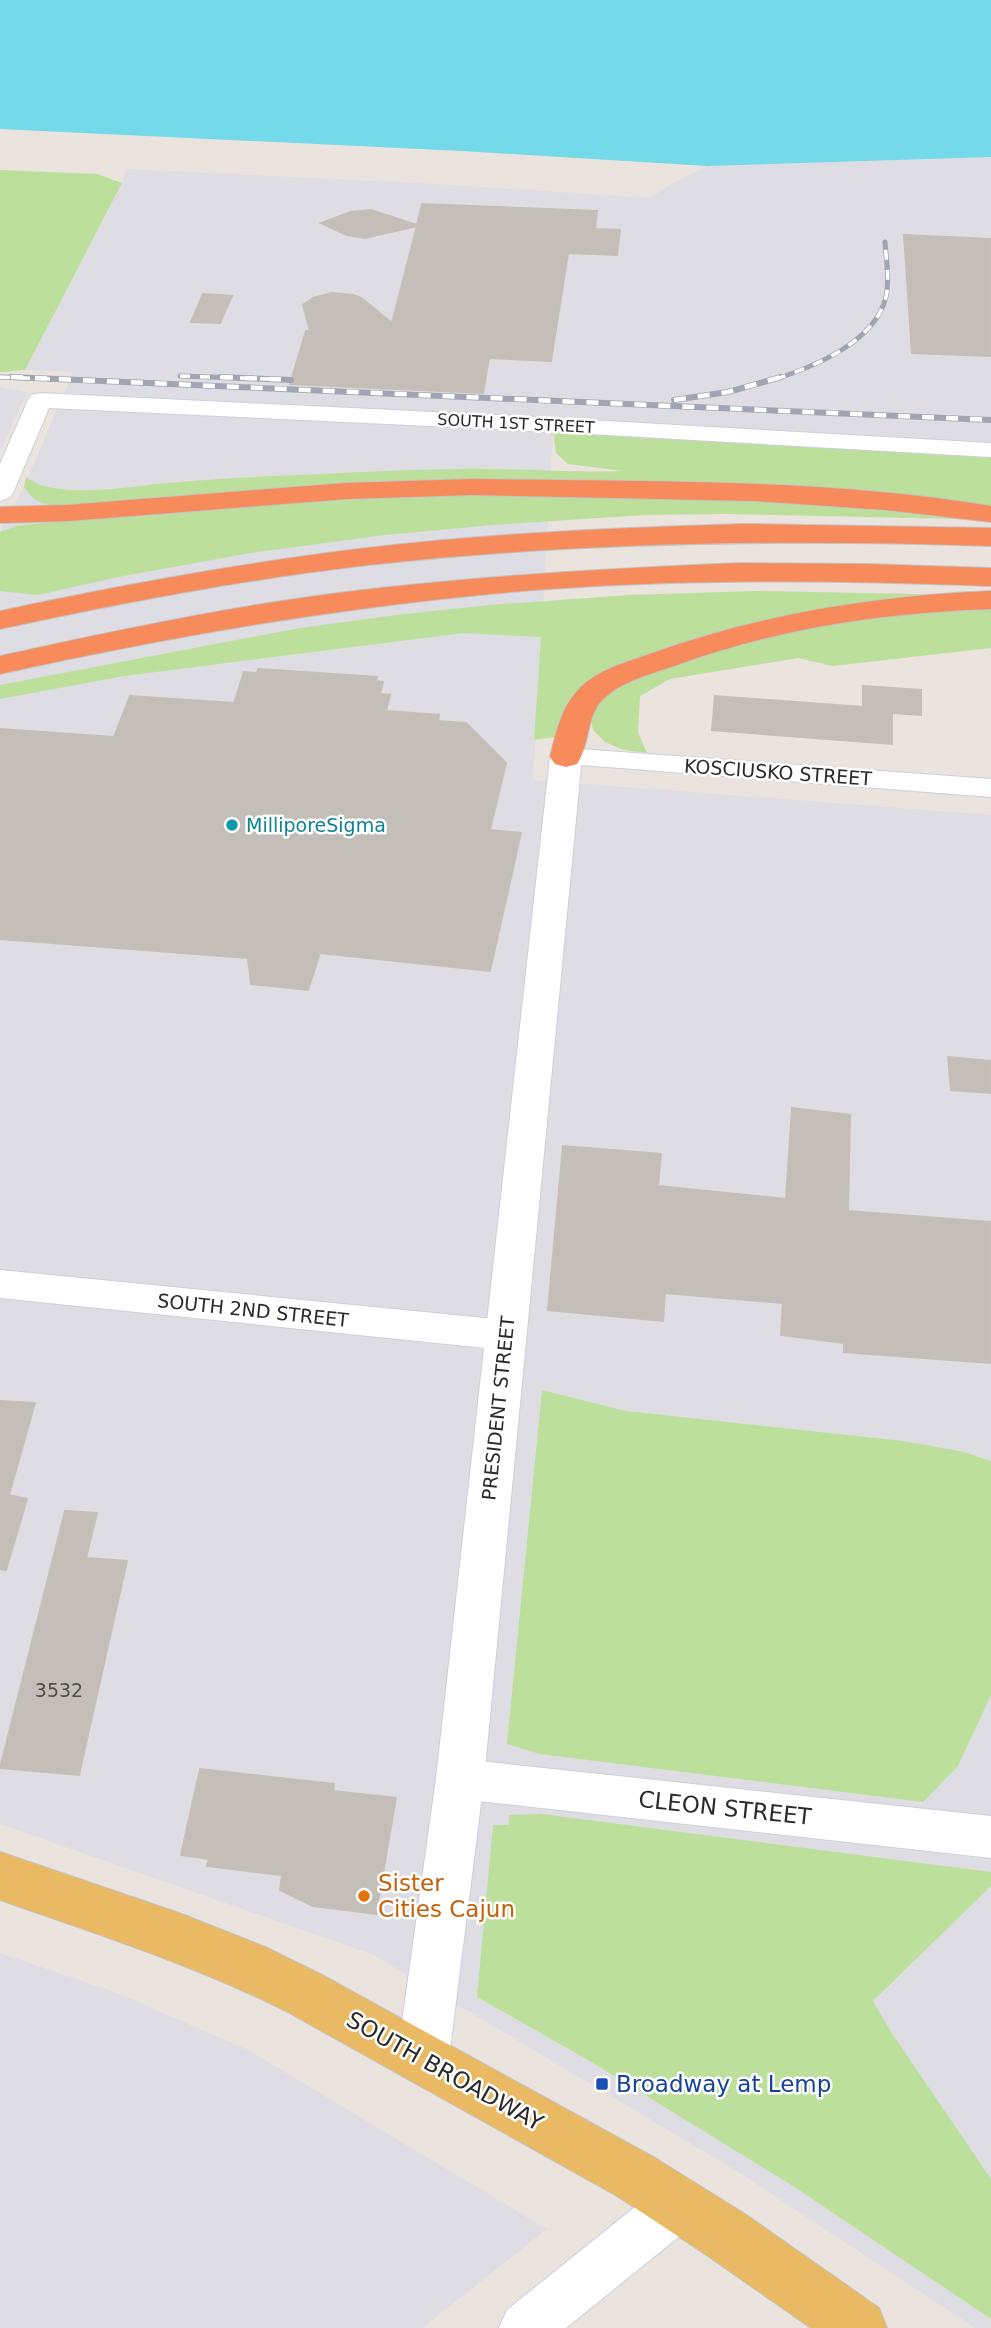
<svg xmlns="http://www.w3.org/2000/svg" width="991" height="2328" viewBox="0 0 991 2328" font-family="'DejaVu Sans',sans-serif">
<style>
.industrial{fill:#dedde4}
.green{fill:#bce09b}
.water{fill:#74d9e9}
.building{fill:#c4beb8;stroke:#c7bfb6;stroke-width:2}
.lines{fill:none;stroke-linecap:round;stroke-linejoin:round}
.street-casing{stroke:#cbd0db;stroke-width:2}
.secondary-casing{stroke:#cbd0db;stroke-width:2}
.primary-casing{stroke:#c3c3c3;stroke-width:2}
.highway-casing{stroke:#c3c3c3;stroke-width:2}
.street{fill:#fff;fill-rule:evenodd}
.secondary{fill:#fff;fill-rule:evenodd}
.primary{fill:#eab963;fill-rule:evenodd}
.highway{fill:#f78b5c;fill-rule:evenodd}
.rail-far1-casing{stroke:#a0a5b3;stroke-width:5}
.rail-casing{stroke:#a0a5b3;stroke-width:6}
.rail-far1{stroke:#fff;stroke-width:3.5;stroke-dasharray:10;stroke-linecap:butt}
.rail{stroke:#fff;stroke-width:4.5;stroke-dasharray:12;stroke-linecap:butt}
.culture-dot{fill:#0f9aa8;stroke:#fff;stroke-width:2.5}
.food-dot{fill:#e8710a;stroke:#fff;stroke-width:2.5}
.transit-dot{fill:#1a4fb4;stroke:#fff;stroke-width:2.5}
.labels{text-anchor:middle;stroke-width:5;stroke-linejoin:round;paint-order:stroke}
.far-street-label{font-size:16px;fill:#2a2a2a;stroke:#fff}
.street-label{font-size:19px;fill:#2a2a2a;stroke:#fff}
.culture-label{font-size:19px;fill:#0d838f;stroke:#fff;text-anchor:start}
.near-number-label{font-size:19px;fill:#504f4e}
.near-street-label{font-size:23px;fill:#2a2a2a;stroke:#fff}
.near-food-label{font-size:23px;fill:#c56008;stroke:#fff;text-anchor:start}
.near-transit-label{font-size:23px;fill:#164399;stroke:#fff;text-anchor:start}
</style>
<rect width="100%" height="100%" fill="#ebe3dd"/>
<path class="industrial" d="M 991,157 L 991,444 L 553,432 L 533,780 L 991,815 L 991,2328 L 975,2328 L 737,2171 L 374,1955 L 0,1824 L 0,532 L 24,487 L 73,372 L 25,370 L 122,183 L 126,169 L 417,183 L 650,198 L 666,187 L 707,166 Z
M 0,387 L 27,392 L 0,452 Z
M 0,1953 L 117,1993 L 246,2049 L 547,2229 L 422,2328 L 0,2328 Z"/>
<path class="green" d="M 0,170 L 97,174 L 122,183 L 25,370 L 0,372 Z
M 553,431 L 991,456 L 991,509 L 387,485 L 186,495 L 56,506 C 40,504 33,500 24,487 L 26,477 C 54,499 122,488 156,484 C 218,478 279,476 341,473 C 391,471 441,468 490,469 C 535,469 578,473 623,471 L 568,464 L 556,453 Z
M 598,495 L 826,504 L 959,519 L 726,514 L 644,515 L 493,525 L 385,535 L 251,553 L 118,577 L 38,595 L 0,591 L 0,532 L 16,526 L 158,510 L 386,496 Z
M 757,591 L 967,595 L 827,608 L 738,627 L 639,662 L 556,737 L 534,740 L 541,637 L 464,633 L 124,676 L 0,699 L 0,685 L 300,628 L 396,615 L 489,605 L 628,595 Z
M 991,605 L 991,648 L 833,666 L 798,658 L 670,679 L 640,696 L 638,732 L 647,753 L 624,750 L 605,742 L 593,730 L 590,716 L 595,703 L 642,675 L 690,656 L 824,621 Z
M 542,1390 L 626,1411 L 903,1441 L 964,1452 L 991,1461 L 991,1695 L 958,1766 L 923,1802 L 540,1754 L 507,1744 Z
M 542,1814 L 991,1872 L 991,1886 L 873,2001 L 891,2032 L 991,2179 L 991,2319 L 793,2186 L 588,2060 L 477,1997 L 493,1825 L 509,1825 L 509,1815 Z"/>
<path class="water" d="M 0,0 L 991,0 L 991,157 L 707,166 L 462,151 L 0,129 Z"/>
<path class="building" d="M 422,204 L 597,211 L 595,229 L 620,230 L 617,255 L 568,253 L 551,361 L 489,358 L 483,393 L 290,384 L 306,331 L 310,331 L 303,305 L 313,298 L 332,293 L 353,295 L 361,298 L 392,323 L 417,226 L 365,238 L 347,235 L 321,223 L 351,212 L 371,210 L 417,225 Z
M 904,235 L 991,239 L 991,356 L 912,353 Z
M 203,294 L 232,296 L 220,323 L 191,322 Z
M 258,669 L 377,677 L 376,681 L 383,682 L 380,694 L 390,695 L 386,711 L 439,715 L 438,721 L 466,723 L 506,763 L 490,830 L 521,833 L 490,971 L 320,953 L 308,990 L 251,984 L 248,958 L 0,939 L 0,729 L 114,737 L 130,696 L 234,703 L 244,672 L 257,673 Z
M 863,686 L 921,690 L 921,715 L 892,713 L 892,744 L 712,730 L 715,696 L 863,707 Z
M 948,1057 L 991,1061 L 991,1093 L 951,1090 Z
M 792,1108 L 850,1115 L 848,1211 L 991,1222 L 991,1363 L 844,1352 L 844,1343 L 781,1335 L 783,1303 L 665,1293 L 663,1321 L 548,1310 L 563,1146 L 661,1154 L 658,1186 L 786,1199 Z
M 0,1401 L 35,1403 L 9,1495 L 27,1499 L 6,1570 L 0,1569 Z
M 65,1511 L 97,1513 L 86,1558 L 127,1561 L 79,1775 L 0,1768 Z
M 200,1769 L 334,1784 L 333,1791 L 396,1798 L 376,1914 L 313,1906 L 280,1890 L 282,1875 L 207,1866 L 209,1859 L 181,1855 Z"/>
<g class="lines">
<defs>
<path id="street" d="M 40,393 L 537,417 L 991,443 L 991,457 L 537,431 L 49,408 L 13,493 L 9,498 L 0,501 L 0,464 L 28,400 L 31,395 Z
M 566,748 L 991,779 L 991,797 L 556,763 L 551,757 L 556,751 Z
M 0,1270 L 505,1320 L 518,1324 L 524,1335 L 518,1346 L 505,1350 L 0,1298 Z
M 460,1759 L 991,1816 L 991,1858 L 460,1799 L 445,1793 L 438,1779 L 445,1765 Z
M 679,2179 L 697,2186 L 704,2204 L 697,2222 L 566,2328 L 499,2328 L 507,2310 L 661,2186 Z"/>
<path id="secondary" d="M 566,747 L 577,750 L 582,757 L 484,1779 L 449,2058 L 442,2077 L 423,2084 L 404,2077 L 397,2058 L 436,1779 L 550,757 L 555,750 Z"/>
<path id="primary" d="M 0,1852 L 179,1913 L 265,1947 L 322,1975 L 655,2158 L 745,2214 L 879,2308 L 887,2328 L 811,2328 L 705,2254 L 617,2196 L 286,2011 C 194,1965 97,1934 0,1900 Z"/>
<path id="highway" d="M 472,479 C 644,482 821,478 991,506 L 991,522 L 886,510 L 756,501 L 472,495 L 346,499 L 68,521 L 0,523 L 0,507 L 68,505 L 346,483 Z
M 742,524 L 991,528 L 991,546 C 783,539 576,542 369,565 C 245,579 122,603 0,629 L 0,611 C 121,585 243,563 366,548 C 491,533 616,528 742,524 Z
M 741,563 L 866,564 L 991,568 L 991,586 C 824,580 656,578 490,594 C 324,610 162,638 0,674 L 0,656 C 123,629 246,603 371,589 C 494,575 617,568 741,563 Z
M 991,591 L 991,609 C 882,613 777,628 674,666 C 650,674 620,682 602,700 C 586,717 590,745 577,764 L 566,767 L 555,764 L 550,757 C 556,733 561,708 579,689 C 597,670 627,662 650,654 C 761,614 874,596 991,591 Z"/>
</defs>
<use href="#street" class="street-casing"/>
<use href="#secondary" class="secondary-casing"/>
<use href="#primary" class="primary-casing"/>
<use href="#highway" class="highway-casing"/>
<use href="#street" class="street"/>
<use href="#secondary" class="secondary"/>
<use href="#primary" class="primary"/>
<use href="#highway" class="highway"/>
<defs>
<path id="rail-far1" d="M 180,376 L 270,379
M 0,377 L 52,379
M 776,379 C 815,366 875,342 886,297 C 890,279 886,260 885,242"/>
<path id="rail" d="M 11,377 L 991,420
M 221,377 L 291,380
M 674,400 L 728,392 L 781,377"/>
</defs>
<use href="#rail-far1" class="rail-far1-casing"/>
<use href="#rail" class="rail-casing"/>
<use href="#rail-far1" class="rail-far1"/>
<use href="#rail" class="rail"/>
</g>
<circle class="culture-dot" cx="232" cy="825" r="7"/>
<circle class="food-dot" cx="364" cy="1896" r="7"/>
<rect class="transit-dot" x="595" y="2077" width="14" height="14" rx="3.5"/>
<g class="labels">
<g class="far-street-label">
<text transform="translate(516 423) rotate(3)" y="6">SOUTH 1ST STREET</text>
</g>
<g class="street-label">
<text transform="translate(778 772) rotate(4)" y="7">KOSCIUSKO STREET</text>
<text transform="translate(253 1310) rotate(6)" y="7">SOUTH 2ND STREET</text>
<text transform="translate(498 1408) rotate(-84)" y="7">PRESIDENT STREET</text>
</g>
<g class="culture-label">
<text x="246" y="832">MilliporeSigma</text>
</g>
<g class="near-number-label">
<text x="59" y="1697">3532</text>
</g>
<g class="near-street-label">
<text transform="translate(725 1808) rotate(6)" y="8">CLEON STREET</text>
<text transform="translate(445 2071) rotate(29)" y="8">SOUTH BROADWAY</text>
</g>
<g class="near-food-label">
<text x="378" y="1891">Sister<tspan x="378" dy="26">Cities Cajun</tspan></text>
</g>
<g class="near-transit-label">
<text x="616" y="2092">Broadway at Lemp</text>
</g>
</g>
</svg>
